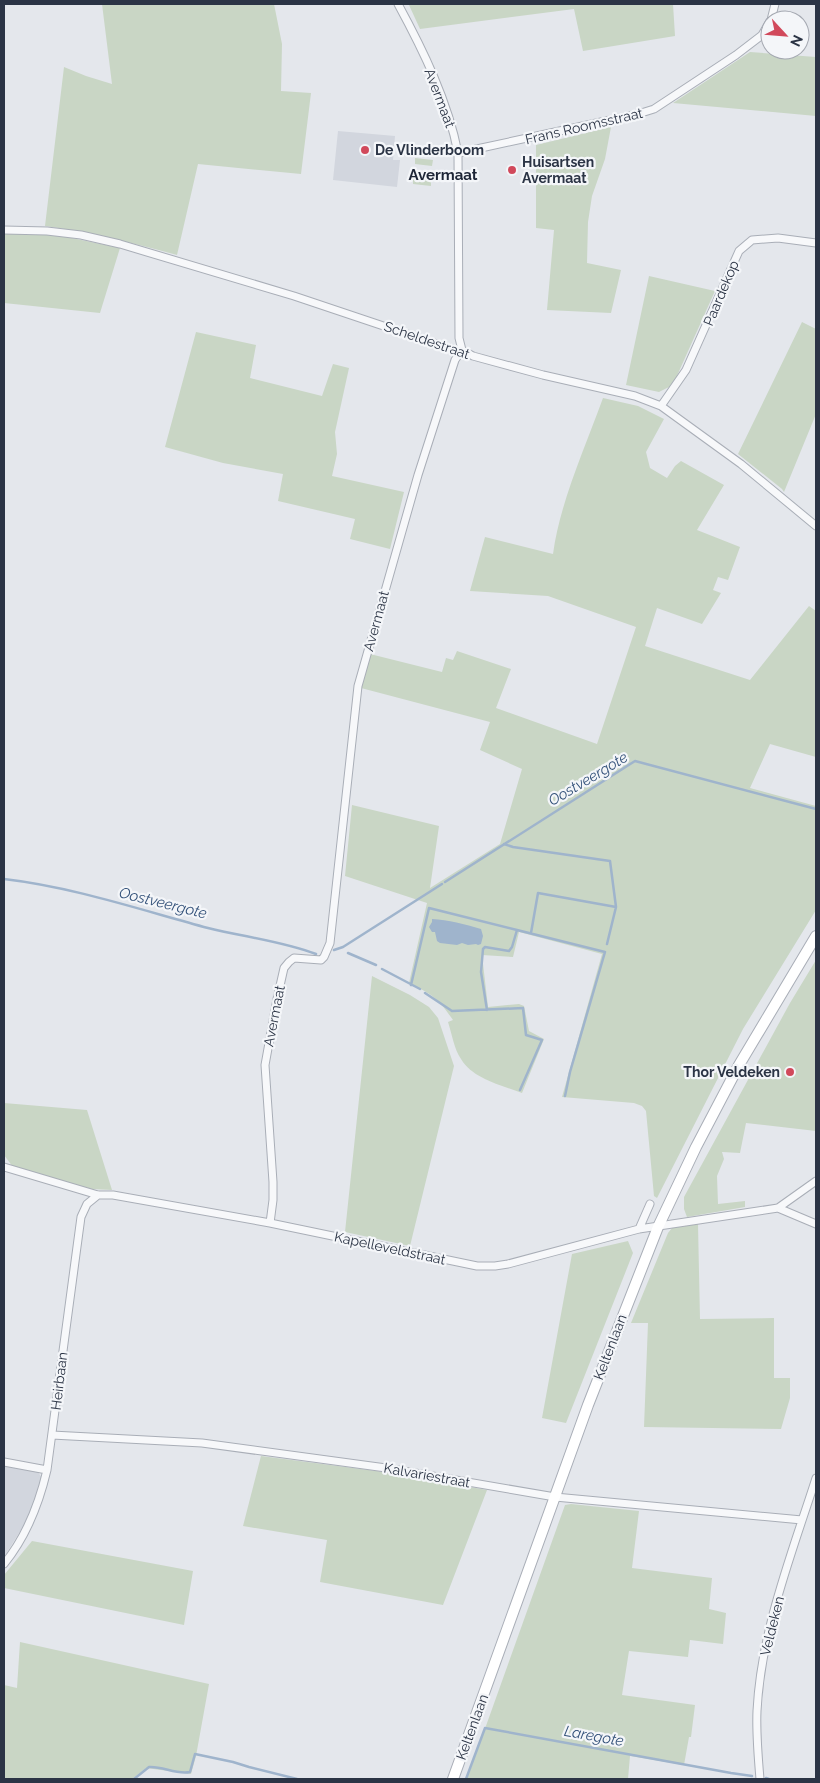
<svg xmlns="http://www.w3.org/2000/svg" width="820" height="1783" viewBox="0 0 820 1783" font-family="Raleway,sans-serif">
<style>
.built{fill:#d2d6de}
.green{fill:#c9d6c5}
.water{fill:#9fb4cc}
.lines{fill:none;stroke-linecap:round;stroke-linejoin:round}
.stream{stroke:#9fb4cc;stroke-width:2.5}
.street-casing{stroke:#a9aeb7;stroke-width:9}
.secondary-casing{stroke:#a9aeb7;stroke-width:12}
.street{stroke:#f7f8fa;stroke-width:7}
.secondary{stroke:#fff;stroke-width:10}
.poi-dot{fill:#d1495b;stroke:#f4f6f9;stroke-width:2}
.labels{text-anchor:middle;stroke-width:4.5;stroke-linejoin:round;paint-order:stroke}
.street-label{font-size:14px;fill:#2b3445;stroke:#f4f6f9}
.poi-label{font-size:14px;font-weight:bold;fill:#2b3445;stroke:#f4f6f9;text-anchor:start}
.neighbourhood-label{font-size:15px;font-weight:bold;fill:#1d2536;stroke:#f4f6f9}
.water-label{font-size:15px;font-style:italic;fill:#34527a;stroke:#f4f6f9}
</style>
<rect width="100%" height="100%" fill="#e4e7ec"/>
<path class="built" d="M 338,131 L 395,136 L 393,160 L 400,160 L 397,187 L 333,180 Z
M 4,1466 L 38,1472 L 42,1478 L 36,1500 L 24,1525 L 4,1557 Z"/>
<path class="green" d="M 102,4 L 274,4 L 282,44 L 281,91 L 311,93 L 301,174 L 198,164 L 177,255 C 133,243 90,232 45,226 L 64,67 L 86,76 L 112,84 Z
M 414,4 L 673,4 L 675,36 L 583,51 L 574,9 L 420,29 L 409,5 Z
M 750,52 L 816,57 L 816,116 L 673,103 Z
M 611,127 L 605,159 L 592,196 L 588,222 L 587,263 L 621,270 L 611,313 L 547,310 L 554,230 L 536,228 L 536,145 Z
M 415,158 L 433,160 L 432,166 L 415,164 Z
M 413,179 L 431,180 L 431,186 L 413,184 Z
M 15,233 L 62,236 L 120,248 L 100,313 L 4,303 L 4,234 Z
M 649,276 L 715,291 L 676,378 L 669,387 L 659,392 L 626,385 Z
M 802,322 L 816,329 L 816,414 L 784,492 L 782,489 L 738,454 Z
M 196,332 L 256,345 L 250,378 L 322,396 L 333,364 L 349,368 L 335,432 L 337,454 L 332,476 L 404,492 L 390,549 L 350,539 L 355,519 L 278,501 L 283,474 L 223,463 L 165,447 Z
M 603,398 L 638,406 L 664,419 L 646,452 L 650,468 L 667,478 L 675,466 L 681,461 L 724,485 L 697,530 L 740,547 L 728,580 L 718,577 L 713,590 L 721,593 L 702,624 L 657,608 L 645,646 L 750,680 L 809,606 L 816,611 L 816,757 L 770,744 L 750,788 L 816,806 L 816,910 L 743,1029 L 657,1198 L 654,1196 L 646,1111 L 642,1106 L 634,1103 L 562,1097 L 602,954 L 519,932 L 513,957 L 482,955 L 488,1007 L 519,1004 L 524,1006 L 529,1031 L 544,1039 L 522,1093 C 501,1085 473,1079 461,1059 C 454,1049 452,1034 448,1022 L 453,1020 C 438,998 433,995 409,983 L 427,903 L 345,876 L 352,805 L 439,826 L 430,888 L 500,844 L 522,769 L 480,750 L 490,722 L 361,688 L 370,654 L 442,672 L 446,658 L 453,660 L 457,651 L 511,669 L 496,708 L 597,744 L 636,627 L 548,596 L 470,591 L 485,537 L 553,554 C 560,502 585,448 603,398 Z
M 816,960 L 816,1131 L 746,1123 L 740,1153 L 722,1152 L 724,1159 L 717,1176 L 718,1204 L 745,1201 L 745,1207 L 687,1217 L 684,1209 L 684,1197 L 790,1003 Z
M 372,976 L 410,995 L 429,1007 L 438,1018 L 454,1066 L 410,1246 L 345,1232 Z
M 4,1103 L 87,1110 L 112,1190 L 92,1189 L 13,1167 L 4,1155 Z
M 698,1224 L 700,1319 L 774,1318 L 774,1378 L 790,1378 L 790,1398 L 781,1429 L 644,1427 L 648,1323 L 631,1323 L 668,1233 L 672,1228 Z
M 628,1241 L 633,1253 L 566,1423 L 542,1418 L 572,1254 Z
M 261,1456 L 384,1472 L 487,1490 L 443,1605 L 320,1582 L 327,1540 L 243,1526 Z
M 571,1504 L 639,1511 L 632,1568 L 712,1578 L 709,1609 L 726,1613 L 723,1644 L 690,1640 L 688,1657 L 629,1651 L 622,1695 L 695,1705 L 691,1737 L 689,1737 L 684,1765 L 630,1756 L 628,1779 L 467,1779 L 565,1505 Z
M 32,1541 L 193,1571 L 184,1625 L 4,1588 L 4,1575 Z
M 20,1642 L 209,1684 L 196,1756 L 191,1774 L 146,1768 L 132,1779 L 4,1779 L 4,1685 L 17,1688 Z"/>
<path class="water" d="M 432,919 C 448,920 465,924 481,929 L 483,936 L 481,944 L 478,945 L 476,944 L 468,945 L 462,943 L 457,945 L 440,943 L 437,941 L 435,932 L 432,932 L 429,927 L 432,922 Z"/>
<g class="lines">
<path class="stream" d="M 504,844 L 513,847 L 610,861 L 616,907
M 4,879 C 73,887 141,910 208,928 C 244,937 282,941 316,954
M 445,882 L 635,761 L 816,809
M 517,930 L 605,952 L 570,1072 L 565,1096
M 531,933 L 538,893 L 616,907 L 607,944
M 334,950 L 343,947 L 442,884
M 348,953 L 376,965
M 382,969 L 420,989
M 411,985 L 429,908 L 517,930 L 512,947 L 509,951 L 485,947 L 483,949 L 481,972 L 487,1010
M 425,993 L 452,1011 L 523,1008 L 526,1035 L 542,1040 L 520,1090
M 766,1778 L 769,1779
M 134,1779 L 149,1767 C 163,1766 176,1775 190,1772 L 195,1754 L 233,1762 L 249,1767 L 297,1779
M 466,1779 L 485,1728 L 731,1773 L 752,1776"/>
<defs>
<path id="street" d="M 771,20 L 775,4
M 458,153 L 638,114 L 654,109 L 736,55 L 762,35 L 770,21
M 4,230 L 47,231 L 81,235 L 120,244 L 294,296 L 455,350 L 462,350 L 473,356 L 543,375 L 635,396 L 661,406 L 741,464 L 816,526
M 661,406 L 686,370 L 739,251 L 752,240 L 778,238 L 816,243
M 4,1167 L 98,1195 L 113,1195 L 270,1223 L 477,1266 L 495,1266 L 508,1264 L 639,1229 L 778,1208 L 816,1181
M 778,1208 L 816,1224
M 270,1223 L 273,1200 L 273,1182 L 265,1065 L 277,999 L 284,968 L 289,962 L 294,958 L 321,960 L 324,957 L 330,943 L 358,686 L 418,475 L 455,360 L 462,350 L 459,338 L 458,153 C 448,101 423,50 398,4
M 639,1229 L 650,1204
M 52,1435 L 202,1443 L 386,1468 L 555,1497 L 802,1520
M 4,1462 L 47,1470
M 4,1564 C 26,1537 39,1504 47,1470 L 81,1217 L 87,1204 L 98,1195
M 760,1779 C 758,1756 756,1733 757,1711 C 761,1631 792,1553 816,1478"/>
<path id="secondary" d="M 453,1779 L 588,1405 L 658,1227 L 696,1147 L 739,1065 L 816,936"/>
</defs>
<use href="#street" class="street-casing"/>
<use href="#secondary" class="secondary-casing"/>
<use href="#street" class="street"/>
<use href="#secondary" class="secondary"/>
</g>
<g class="poi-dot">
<circle cx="365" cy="150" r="5"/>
<circle cx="512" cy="170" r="5"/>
<circle cx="790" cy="1072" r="5"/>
</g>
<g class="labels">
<g class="street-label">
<text transform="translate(440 98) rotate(69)" y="5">Avermaat</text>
<text transform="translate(584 126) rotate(-13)" y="5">Frans Roomsstraat</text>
<text transform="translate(721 293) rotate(-67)" y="5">Paardekop</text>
<text transform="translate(427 340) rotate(19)" y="5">Scheldestraat</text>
<text transform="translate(376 621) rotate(-75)" y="5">Avermaat</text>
<text transform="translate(274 1016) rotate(-79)" y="5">Avermaat</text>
<text transform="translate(390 1248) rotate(12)" y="5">Kapelleveldstraat</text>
<text transform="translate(610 1347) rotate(-69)" y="5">Keltenlaan</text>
<text transform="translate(59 1381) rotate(-83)" y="5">Heirbaan</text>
<text transform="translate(427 1475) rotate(10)" y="5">Kalvariestraat</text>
<text transform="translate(772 1626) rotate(-76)" y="5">Veldeken</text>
<text transform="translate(472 1727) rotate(-70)" y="5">Keltenlaan</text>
</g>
<g class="poi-label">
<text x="375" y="155">De Vlinderboom</text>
<text x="522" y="167">Huisartsen<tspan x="522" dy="16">Avermaat</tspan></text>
<text x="780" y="1077" text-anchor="end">Thor Veldeken</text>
</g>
<g class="neighbourhood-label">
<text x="443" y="180">Avermaat</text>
</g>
<g class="water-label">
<text transform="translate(588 779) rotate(-31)" y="5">Oostveergote</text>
<text transform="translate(163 903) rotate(14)" y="5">Oostveergote</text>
<text transform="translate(594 1736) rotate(10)" y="5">Laregote</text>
</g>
</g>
<rect width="820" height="1783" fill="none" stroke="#2b3445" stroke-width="10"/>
<g transform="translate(785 35) rotate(116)"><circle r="24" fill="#f4f6f9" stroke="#a4a8b1"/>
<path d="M0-4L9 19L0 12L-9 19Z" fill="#d1495b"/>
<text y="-8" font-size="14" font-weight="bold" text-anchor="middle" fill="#2b3445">N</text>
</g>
</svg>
